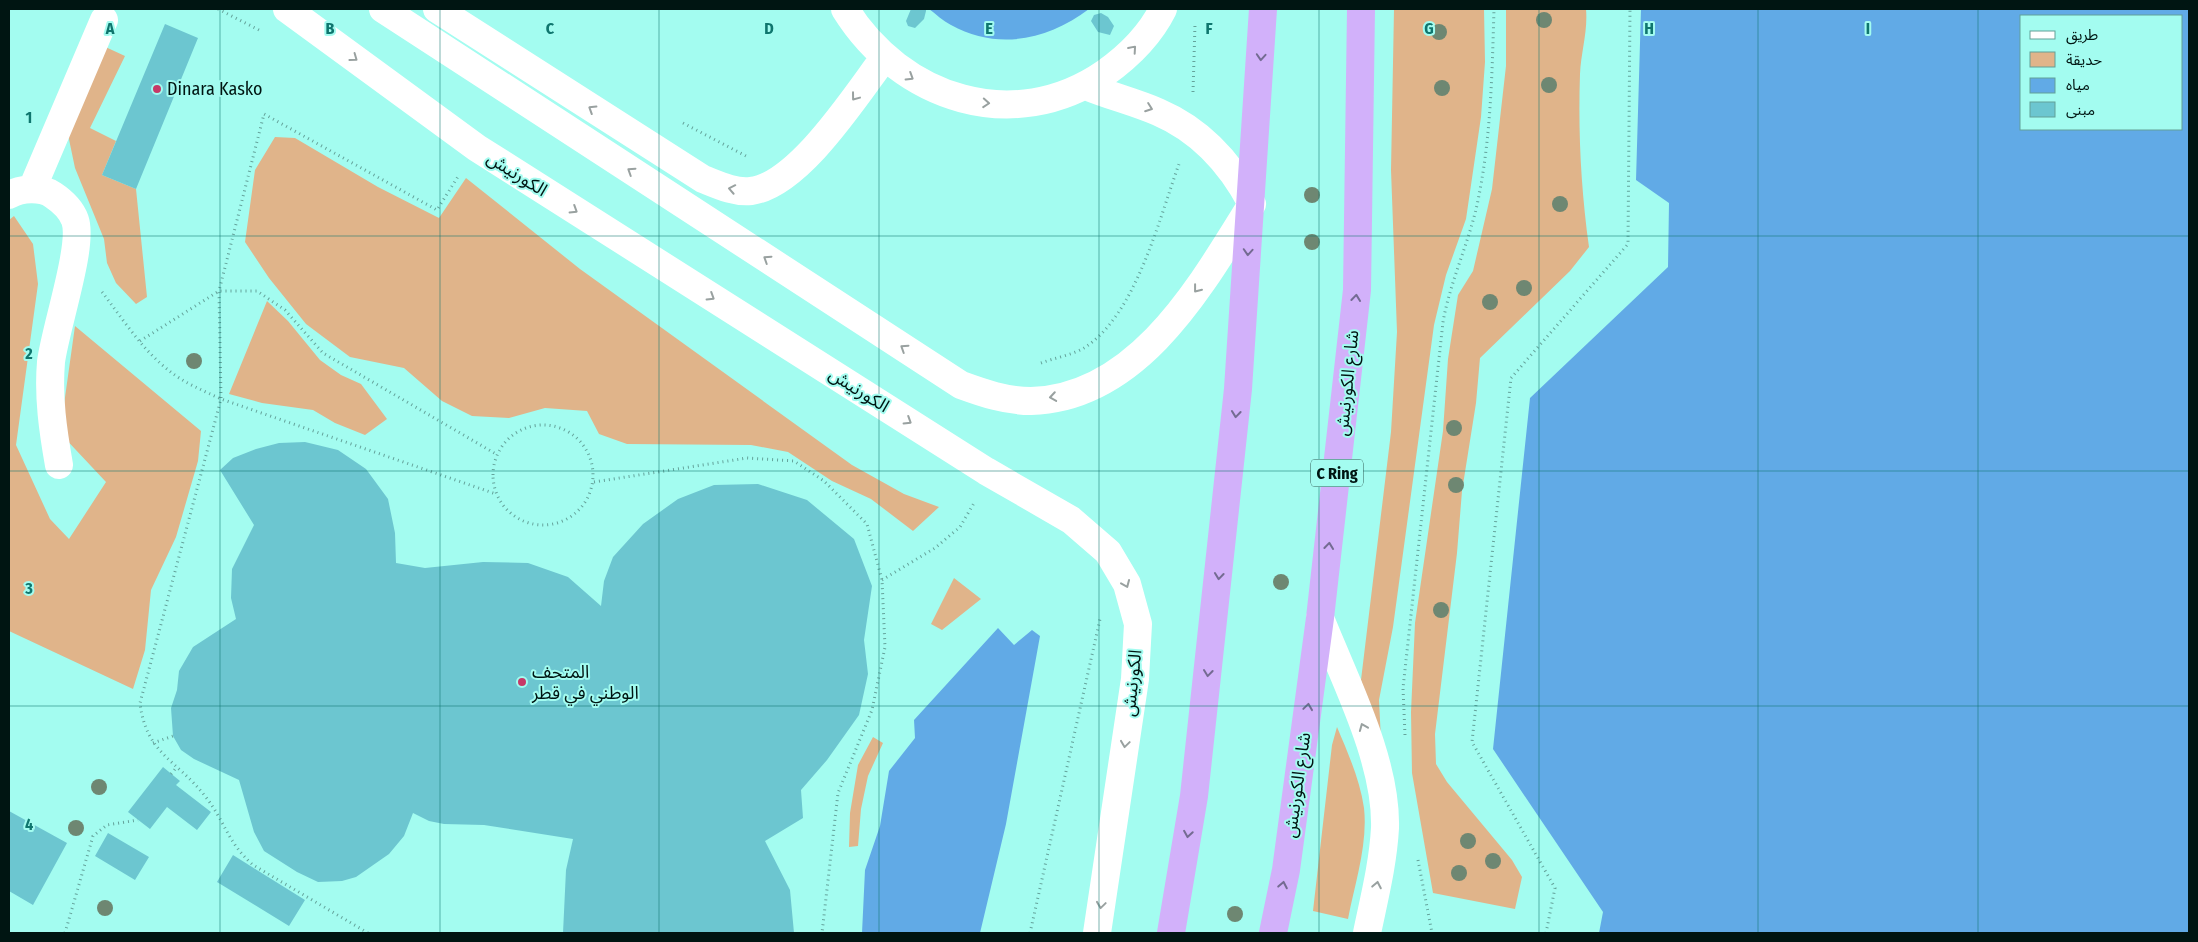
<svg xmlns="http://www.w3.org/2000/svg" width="2198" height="942" viewBox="0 0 2198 942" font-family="'Fira Sans Condensed','Noto Sans Arabic',sans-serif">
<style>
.green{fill:#e0b48a}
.water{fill:#61aae6;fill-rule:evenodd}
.building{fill:#6cc6d0}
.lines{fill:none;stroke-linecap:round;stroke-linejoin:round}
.path{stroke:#64a39b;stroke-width:3;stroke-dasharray:1 4;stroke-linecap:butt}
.minor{stroke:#fff;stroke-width:28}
.highway{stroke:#d2b1fa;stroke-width:28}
.tree{fill:#6e8772}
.oneway{stroke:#99a1a0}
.oneway2{stroke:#746b92}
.grid{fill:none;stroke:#0f766e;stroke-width:1;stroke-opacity:0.55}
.poi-dot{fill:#c63968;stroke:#a3fcf0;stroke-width:2}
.labels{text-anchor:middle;stroke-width:4;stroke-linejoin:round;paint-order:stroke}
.shield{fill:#a3fcf0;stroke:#315a55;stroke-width:1}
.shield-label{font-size:16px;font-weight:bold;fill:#001512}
.poi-label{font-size:18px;fill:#001512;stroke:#a3fcf0;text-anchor:start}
.street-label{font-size:18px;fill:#001512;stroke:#a3fcf0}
.grid-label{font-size:16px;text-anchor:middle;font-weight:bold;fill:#0f766e;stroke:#a3fcf0;stroke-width:4;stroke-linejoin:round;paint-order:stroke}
</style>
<rect width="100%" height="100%" fill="#a3fcf0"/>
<path class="green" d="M 1394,9 L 1484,9 L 1485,62 L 1481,117 L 1466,219 L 1446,275 L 1434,325 L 1393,627 L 1379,700 L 1382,760 L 1361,680 L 1391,432 L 1397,332 L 1391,170 Z
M 1506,9 L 1586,9 C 1588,31 1581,52 1580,74 C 1578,132 1581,189 1589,247 L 1570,271 L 1480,358 L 1476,403 L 1462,491 L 1457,553 L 1435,734 L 1436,764 L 1447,782 L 1512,860 L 1522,877 L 1515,909 L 1433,893 L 1412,773 L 1411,712 L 1415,623 L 1443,431 L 1448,359 L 1458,295 L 1473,271 L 1492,189 L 1506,66 Z
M 99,44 L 125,56 L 90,128 L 116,141 L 102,175 L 136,189 L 147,297 L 136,304 L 116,283 L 107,263 L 104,239 L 75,168 L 66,125 Z
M 275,137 L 295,138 L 378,187 L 439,218 L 466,178 L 580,269 L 852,465 L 904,494 L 939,507 L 913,531 L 871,499 L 832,481 L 788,452 L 751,445 L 627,444 L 599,434 L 587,411 L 545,408 L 509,418 L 472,416 L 442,401 L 404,368 L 350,357 L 306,324 L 269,278 L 245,242 L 255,170 Z
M 14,216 L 33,244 L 38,284 L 16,445 L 50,519 L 69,539 L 106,482 L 60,433 L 75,326 L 201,431 L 198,461 L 176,537 L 151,590 L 145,650 L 133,689 L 9,631 L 9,220 Z
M 267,301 L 288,321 L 320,360 L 341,375 L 361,384 L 387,419 L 365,435 L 335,423 L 313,410 L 262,403 L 229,394 Z
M 954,578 L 981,599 L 942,630 L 931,624 Z
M 1337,727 C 1348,753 1360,780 1364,808 C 1368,844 1355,883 1348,919 L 1313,911 L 1332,745 Z
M 873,737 L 883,743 L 868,776 L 861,809 L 858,846 L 849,847 L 850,813 L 858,765 Z"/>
<path class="water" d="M 929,9 L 1089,9 C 1048,40 998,51 951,25 C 943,21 936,14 929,9 Z
M 1641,9 L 2189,9 L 2189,933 L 1599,933 L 1603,912 L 1493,749 L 1530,398 L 1668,267 L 1669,203 L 1636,180 ZM 2022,16 L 2182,16 L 2182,129 L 2022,129 Z
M 998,628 L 1014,645 L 1032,630 L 1040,636 L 1006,824 L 980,933 L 862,933 L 865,870 L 880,826 L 889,771 L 915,738 L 914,720 Z"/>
<path class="building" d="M 911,9 L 926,9 L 926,11 L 924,19 L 915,28 L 908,26 L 906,21 Z
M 1101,13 L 1108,17 L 1114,26 L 1110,35 L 1098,32 L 1091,21 L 1094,15 Z
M 165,24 L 198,38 L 136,189 L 102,175 Z
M 305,442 L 338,450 L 366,469 L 388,499 L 395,533 L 396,563 L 425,568 L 483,562 L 528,563 L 568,577 L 601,606 L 604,581 L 613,557 L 643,524 L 678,499 L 714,485 L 758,484 L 807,500 L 854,539 L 872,586 L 864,640 L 868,674 L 859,715 L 827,760 L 801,790 L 803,818 L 765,841 L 790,890 L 794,933 L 563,933 L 566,870 L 573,839 L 484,825 L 444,824 L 429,821 L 413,813 L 404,836 L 389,854 L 356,877 L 342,881 L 318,882 L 297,872 L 264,851 L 254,832 L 239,780 L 194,759 L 181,750 L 173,736 L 171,708 L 177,690 L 179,671 L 193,647 L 236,619 L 231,598 L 232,569 L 254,525 L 220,470 L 233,458 L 256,449 L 279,443 Z
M 163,767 L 180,781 L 176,785 L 211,812 L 197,830 L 167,807 L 150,829 L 128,812 Z
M 9,811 L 67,843 L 33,905 L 9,891 Z
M 108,833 L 149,857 L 135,880 L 95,856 Z
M 233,855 L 305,900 L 289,926 L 217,882 Z"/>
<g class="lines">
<path class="path" d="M 218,9 L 259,30
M 1193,92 L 1195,24
M 683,123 L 746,156
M 102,292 C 122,318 141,348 167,369 C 182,382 202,390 221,399 L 496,494
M 140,341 L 219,291 L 257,291 L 285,310 L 323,353 L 496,454
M 1041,363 C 1054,358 1072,355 1084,348 C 1136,315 1159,219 1179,164
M493 475a50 50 0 1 1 100 0a50 50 0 1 1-100 0Z
M 594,482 L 747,458 L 794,461 L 824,481 L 867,524 L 882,580 L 885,647 L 872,710 L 838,793 L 822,933
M 882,580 L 935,548 L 960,527 L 974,503
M 1405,735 L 1403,688 L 1443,322 C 1450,282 1468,245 1477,205 C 1491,140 1492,75 1494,9
M 153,743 L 173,736
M 171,774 L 176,768
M 1418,860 L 1432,933
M 65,933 L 93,836 L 107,825 L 138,820
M 368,933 L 253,865 C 227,842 225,821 205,796 C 177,760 146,754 140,703 L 221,399 L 219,291 L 264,114 L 437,210 L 459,175
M 1030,933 L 1100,619
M 1546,933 L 1555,888 L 1472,742 L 1511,378 L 1628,244 L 1630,9"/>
<path class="minor" d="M 287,9 L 477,148 L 986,471 L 1071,520 L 1108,552 L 1127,584 L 1138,624 L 1135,679 L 1097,933
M 383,9 L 961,385 C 983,393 1006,401 1031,401 C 1139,398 1202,284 1252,204 C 1231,164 1200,130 1158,112 C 1135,102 1110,96 1086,86
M 437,9 L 703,179 C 718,185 735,193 751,191 C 799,185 856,95 884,58
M 845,9 C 901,99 1014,136 1105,73 C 1129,56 1150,35 1163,9
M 32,189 L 104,20
M 9,195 C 21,188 41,187 53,195 C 62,201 71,209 75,220 C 84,245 55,329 51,362 C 48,397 53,431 59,465
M 1320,618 C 1345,681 1387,761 1385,828 C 1383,864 1374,899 1367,933"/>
<path class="highway" d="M 1171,933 L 1194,796 L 1238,389 L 1263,9
M 1273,933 L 1286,870 L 1320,618 L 1357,290 L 1361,9"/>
</g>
<g class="tree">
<circle cx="1544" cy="20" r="8"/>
<circle cx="1439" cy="32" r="8"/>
<circle cx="1549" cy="85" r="8"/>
<circle cx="1442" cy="88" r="8"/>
<circle cx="1312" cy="195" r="8"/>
<circle cx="1560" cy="204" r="8"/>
<circle cx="1312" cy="242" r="8"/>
<circle cx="1524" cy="288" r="8"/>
<circle cx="1490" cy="302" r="8"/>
<circle cx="194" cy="361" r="8"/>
<circle cx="1454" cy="428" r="8"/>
<circle cx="1456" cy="485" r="8"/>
<circle cx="1281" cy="582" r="8"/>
<circle cx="1441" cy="610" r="8"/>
<circle cx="99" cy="787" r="8"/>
<circle cx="76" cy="828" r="8"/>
<circle cx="1468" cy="841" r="8"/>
<circle cx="1493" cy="861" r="8"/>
<circle cx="1459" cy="873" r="8"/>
<circle cx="105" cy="908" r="8"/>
<circle cx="1235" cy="914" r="8"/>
</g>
<defs><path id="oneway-chevron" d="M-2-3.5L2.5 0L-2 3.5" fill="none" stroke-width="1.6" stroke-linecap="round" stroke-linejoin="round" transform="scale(1.25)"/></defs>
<g class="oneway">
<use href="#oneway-chevron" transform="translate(1133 49) rotate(-49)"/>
<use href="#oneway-chevron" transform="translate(354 58) rotate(36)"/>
<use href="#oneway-chevron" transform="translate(910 77) rotate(32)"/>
<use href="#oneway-chevron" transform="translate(855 97) rotate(127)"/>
<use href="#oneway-chevron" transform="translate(986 103) rotate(4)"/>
<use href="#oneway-chevron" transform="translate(1149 108) rotate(20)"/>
<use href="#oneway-chevron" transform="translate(592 109) rotate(-148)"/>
<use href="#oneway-chevron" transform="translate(631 171) rotate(-147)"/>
<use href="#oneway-chevron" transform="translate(732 189) rotate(-169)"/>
<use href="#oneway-chevron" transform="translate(574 210) rotate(32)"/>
<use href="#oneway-chevron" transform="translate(767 259) rotate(-147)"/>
<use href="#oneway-chevron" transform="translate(1197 289) rotate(128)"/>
<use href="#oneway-chevron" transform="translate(711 297) rotate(32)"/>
<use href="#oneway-chevron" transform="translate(904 348) rotate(-147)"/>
<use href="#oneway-chevron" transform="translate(1053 397) rotate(171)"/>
<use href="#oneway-chevron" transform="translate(908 421) rotate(32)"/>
<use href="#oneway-chevron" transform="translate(1126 584) rotate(67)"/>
<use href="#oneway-chevron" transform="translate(1363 727) rotate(-112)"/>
<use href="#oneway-chevron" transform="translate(1125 744) rotate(98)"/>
<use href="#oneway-chevron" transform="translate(1377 885) rotate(-79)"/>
<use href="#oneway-chevron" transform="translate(1101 905) rotate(98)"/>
</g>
<g class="oneway2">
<use href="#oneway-chevron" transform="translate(1261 57) rotate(94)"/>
<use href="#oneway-chevron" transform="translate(1248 252) rotate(94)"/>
<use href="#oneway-chevron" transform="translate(1356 298) rotate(-84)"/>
<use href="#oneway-chevron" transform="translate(1236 414) rotate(96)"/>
<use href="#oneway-chevron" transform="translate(1329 546) rotate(-84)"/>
<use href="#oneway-chevron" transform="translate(1219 576) rotate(96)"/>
<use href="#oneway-chevron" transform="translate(1208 673) rotate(97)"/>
<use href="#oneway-chevron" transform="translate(1308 707) rotate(-82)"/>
<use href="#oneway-chevron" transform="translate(1188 834) rotate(99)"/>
<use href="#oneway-chevron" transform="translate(1283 885) rotate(-79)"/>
</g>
<path class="grid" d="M 220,9 L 220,933M 440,9 L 440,933M 659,9 L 659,933M 879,9 L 879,933M 1099,9 L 1099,933M 1319,9 L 1319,933M 1539,9 L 1539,933M 1758,9 L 1758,933M 1978,9 L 1978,933M 9,236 L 2189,236M 9,471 L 2189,471M 9,706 L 2189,706"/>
<g class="poi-dot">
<circle cx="157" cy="89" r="5"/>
<circle cx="522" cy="682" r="5"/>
</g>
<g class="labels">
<rect class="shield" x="1311" y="459.5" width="52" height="27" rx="4"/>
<g class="shield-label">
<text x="1337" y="479">C Ring</text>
</g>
<g class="poi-label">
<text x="167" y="95">Dinara Kasko</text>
<text x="532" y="678">المتحف<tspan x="532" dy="21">الوطني في قطر</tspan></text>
</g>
<g class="street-label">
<text transform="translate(517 174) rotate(32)" y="6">الكورنيش</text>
<text transform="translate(1347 383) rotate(-84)" y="6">شارع الكورنيش</text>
<text transform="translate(859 390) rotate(32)" y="6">الكورنيش</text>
<text transform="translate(1132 683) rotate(-84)" y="6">الكورنيش</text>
<text transform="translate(1297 785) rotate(-82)" y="6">شارع الكورنيش</text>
</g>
</g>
<g class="grid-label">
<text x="110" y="34">A</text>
<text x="330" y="34">B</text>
<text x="550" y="34">C</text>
<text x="769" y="34">D</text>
<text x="989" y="34">E</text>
<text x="1209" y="34">F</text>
<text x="1429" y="34">G</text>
<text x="1649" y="34">H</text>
<text x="1868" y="34">I</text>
<text x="29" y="123">1</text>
<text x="29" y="359">2</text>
<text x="29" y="594">3</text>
<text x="29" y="830">4</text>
</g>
<rect width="2198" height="942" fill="none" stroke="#001512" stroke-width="20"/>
<rect x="2020" y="15" width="162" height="115" fill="#a3fcf0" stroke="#62a097"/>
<rect x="2030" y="31" width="25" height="8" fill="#ffffff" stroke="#62a097"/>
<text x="2066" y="40" font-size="15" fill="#001512">طريق</text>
<rect x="2030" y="52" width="25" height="15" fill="#e0b48a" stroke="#62a097"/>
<text x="2066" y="65" font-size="15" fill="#001512">حديقة</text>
<rect x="2030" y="78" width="25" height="15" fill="#61aae6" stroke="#62a097"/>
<text x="2066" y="90" font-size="15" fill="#001512">مياه</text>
<rect x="2030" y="102" width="25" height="15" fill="#6cc6d0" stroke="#62a097"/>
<text x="2066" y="115" font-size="15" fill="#001512">مبنى</text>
</svg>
